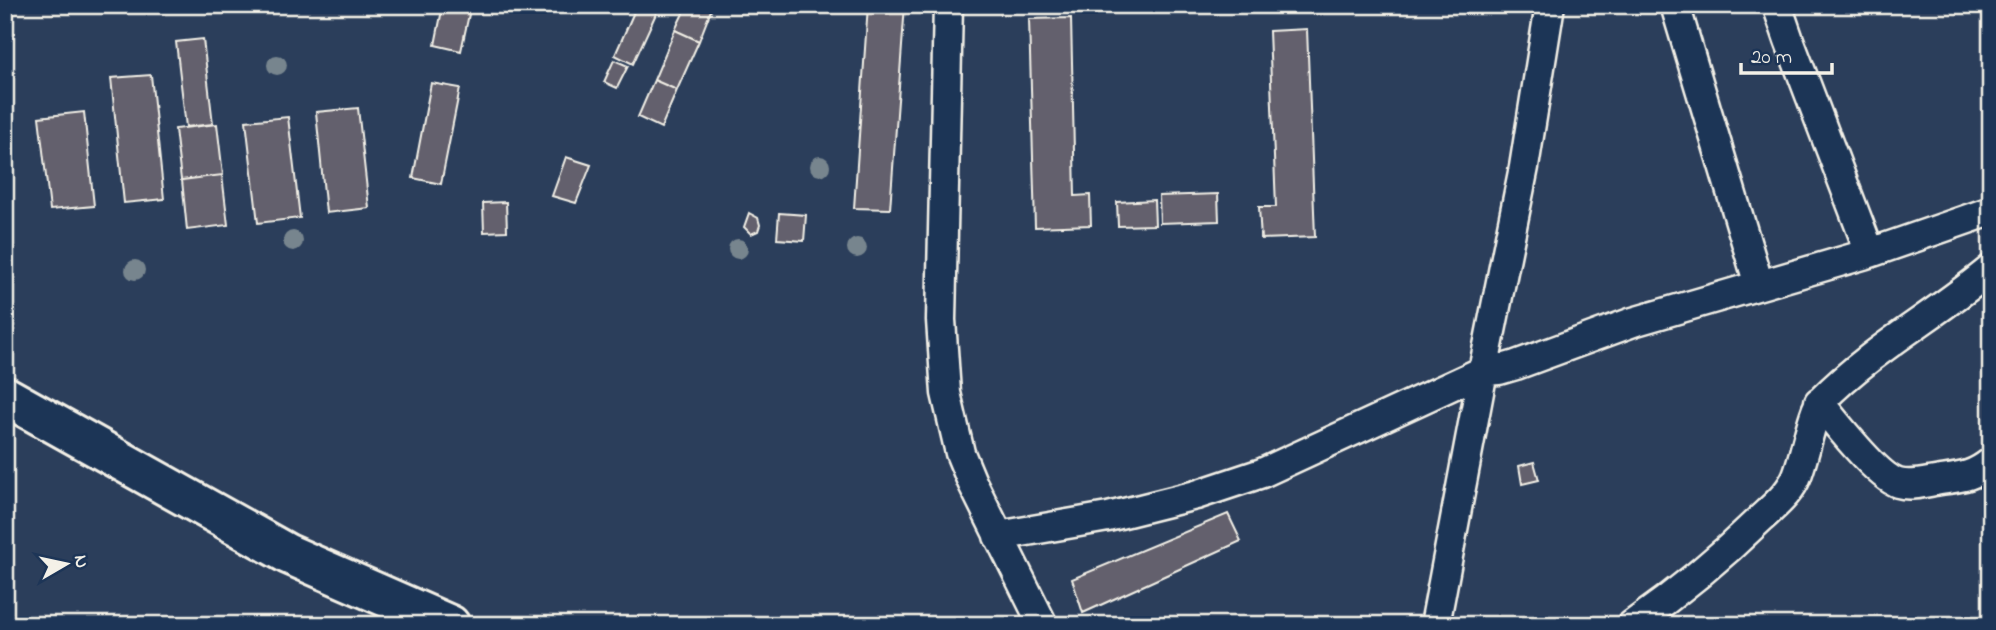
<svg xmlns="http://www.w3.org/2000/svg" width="1996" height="630" viewBox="0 0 1996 630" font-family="'Indie Flower',sans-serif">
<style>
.building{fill:#63616d;stroke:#f4f1e8;stroke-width:2}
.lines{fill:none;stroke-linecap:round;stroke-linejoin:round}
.street-casing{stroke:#f4f1e8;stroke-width:33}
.secondary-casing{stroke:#f4f1e8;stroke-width:44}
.street{stroke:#1d3557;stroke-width:28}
.secondary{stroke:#1d3557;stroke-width:38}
.tree{fill:#77858e}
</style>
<rect width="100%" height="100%" fill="#2b3e5b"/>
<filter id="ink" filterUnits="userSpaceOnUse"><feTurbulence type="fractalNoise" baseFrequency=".0143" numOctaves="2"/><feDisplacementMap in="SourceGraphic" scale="14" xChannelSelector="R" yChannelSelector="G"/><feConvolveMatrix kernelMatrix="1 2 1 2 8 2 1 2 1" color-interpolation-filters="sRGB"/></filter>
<g filter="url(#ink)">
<path class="building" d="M 443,5 L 471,5 L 461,51 L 435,45 Z
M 637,5 L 660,5 L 633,64 L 615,55 Z
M 687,5 L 713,5 L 699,41 L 675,30 Z
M 868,5 L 905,5 L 890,209 L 854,208 Z
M 1071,18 L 1075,196 L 1090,195 L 1091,225 L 1035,227 L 1029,19 Z
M 1307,29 L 1315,237 L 1261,239 L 1259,207 L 1276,207 L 1269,31 Z
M 675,30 L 699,41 L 677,90 L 654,80 Z
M 203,39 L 213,124 L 186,127 L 176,42 Z
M 614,60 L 628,66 L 617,88 L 604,82 Z
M 151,75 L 164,199 L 124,203 L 111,78 Z
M 654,80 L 677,90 L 661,128 L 638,117 Z
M 431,83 L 460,88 L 441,184 L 413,178 Z
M 358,108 L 369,208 L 326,213 L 316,112 Z
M 84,112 L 94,206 L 50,210 L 39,117 Z
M 288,117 L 300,218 L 258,223 L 246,121 Z
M 217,124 L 223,175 L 181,180 L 175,129 Z
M 566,157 L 591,165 L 576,203 L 552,196 Z
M 222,175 L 228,225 L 187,230 L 182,180 Z
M 1218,194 L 1219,221 L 1160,223 L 1159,196 Z
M 1154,200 L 1155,225 L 1118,226 L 1117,202 Z
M 506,202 L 507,231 L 484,232 L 483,203 Z
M 749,213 L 758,218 L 760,225 L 758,231 L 751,234 L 744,227 Z
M 779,213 L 806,215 L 804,241 L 777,239 Z
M 1534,462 L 1539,480 L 1522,484 L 1519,466 Z
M 1228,514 L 1241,541 L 1083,613 L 1072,579 Z"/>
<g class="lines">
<defs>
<path id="street" d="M 948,5 L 941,320 L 946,393 L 960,453 L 972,482 L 1043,625
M 1675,5 L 1759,285
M 1777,5 L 1789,40 L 1870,253
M 1819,402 C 1834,421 1878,477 1898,483 C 1912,487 1927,482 1941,480 C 1962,477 1974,476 1991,462
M 998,536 L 1108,517 L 1196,495 L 1262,473 L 1483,371 L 1499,370 L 1516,365 L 1633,322 L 1870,253 L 1991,211
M 1435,625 L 1483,371 L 1524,167 L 1550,5
M 1632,625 C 1679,592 1718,560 1759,520 C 1772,508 1787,496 1795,480 C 1804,463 1812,410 1822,400 C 1872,349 1936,315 1991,269"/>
<path id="secondary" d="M 5,396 L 288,554 L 450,625"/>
</defs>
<use href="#street" class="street-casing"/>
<use href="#secondary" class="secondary-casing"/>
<use href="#street" class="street"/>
<use href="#secondary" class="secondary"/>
</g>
<g class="tree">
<circle cx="277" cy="65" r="10"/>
<circle cx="820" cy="166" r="10"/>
<circle cx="293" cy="241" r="10"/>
<circle cx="857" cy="248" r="10"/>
<circle cx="738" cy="249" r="10"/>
<circle cx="135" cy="270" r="10"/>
</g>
</g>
<rect width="1996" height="630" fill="none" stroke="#1d3557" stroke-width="28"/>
<rect x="14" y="14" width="1968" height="602" fill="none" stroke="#f4f1e8" stroke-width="2.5" filter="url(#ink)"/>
<g transform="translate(66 564) rotate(81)" stroke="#1d3557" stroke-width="5" paint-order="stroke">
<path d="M0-5L12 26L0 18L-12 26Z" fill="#f4f1e8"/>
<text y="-10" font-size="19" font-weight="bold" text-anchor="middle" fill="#f4f1e8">N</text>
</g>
<path d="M1741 63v10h91v-10" fill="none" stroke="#f4f1e8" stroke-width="3.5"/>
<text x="1751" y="63" font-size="21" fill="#f4f1e8" stroke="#1d3557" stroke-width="5" paint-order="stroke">20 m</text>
</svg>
